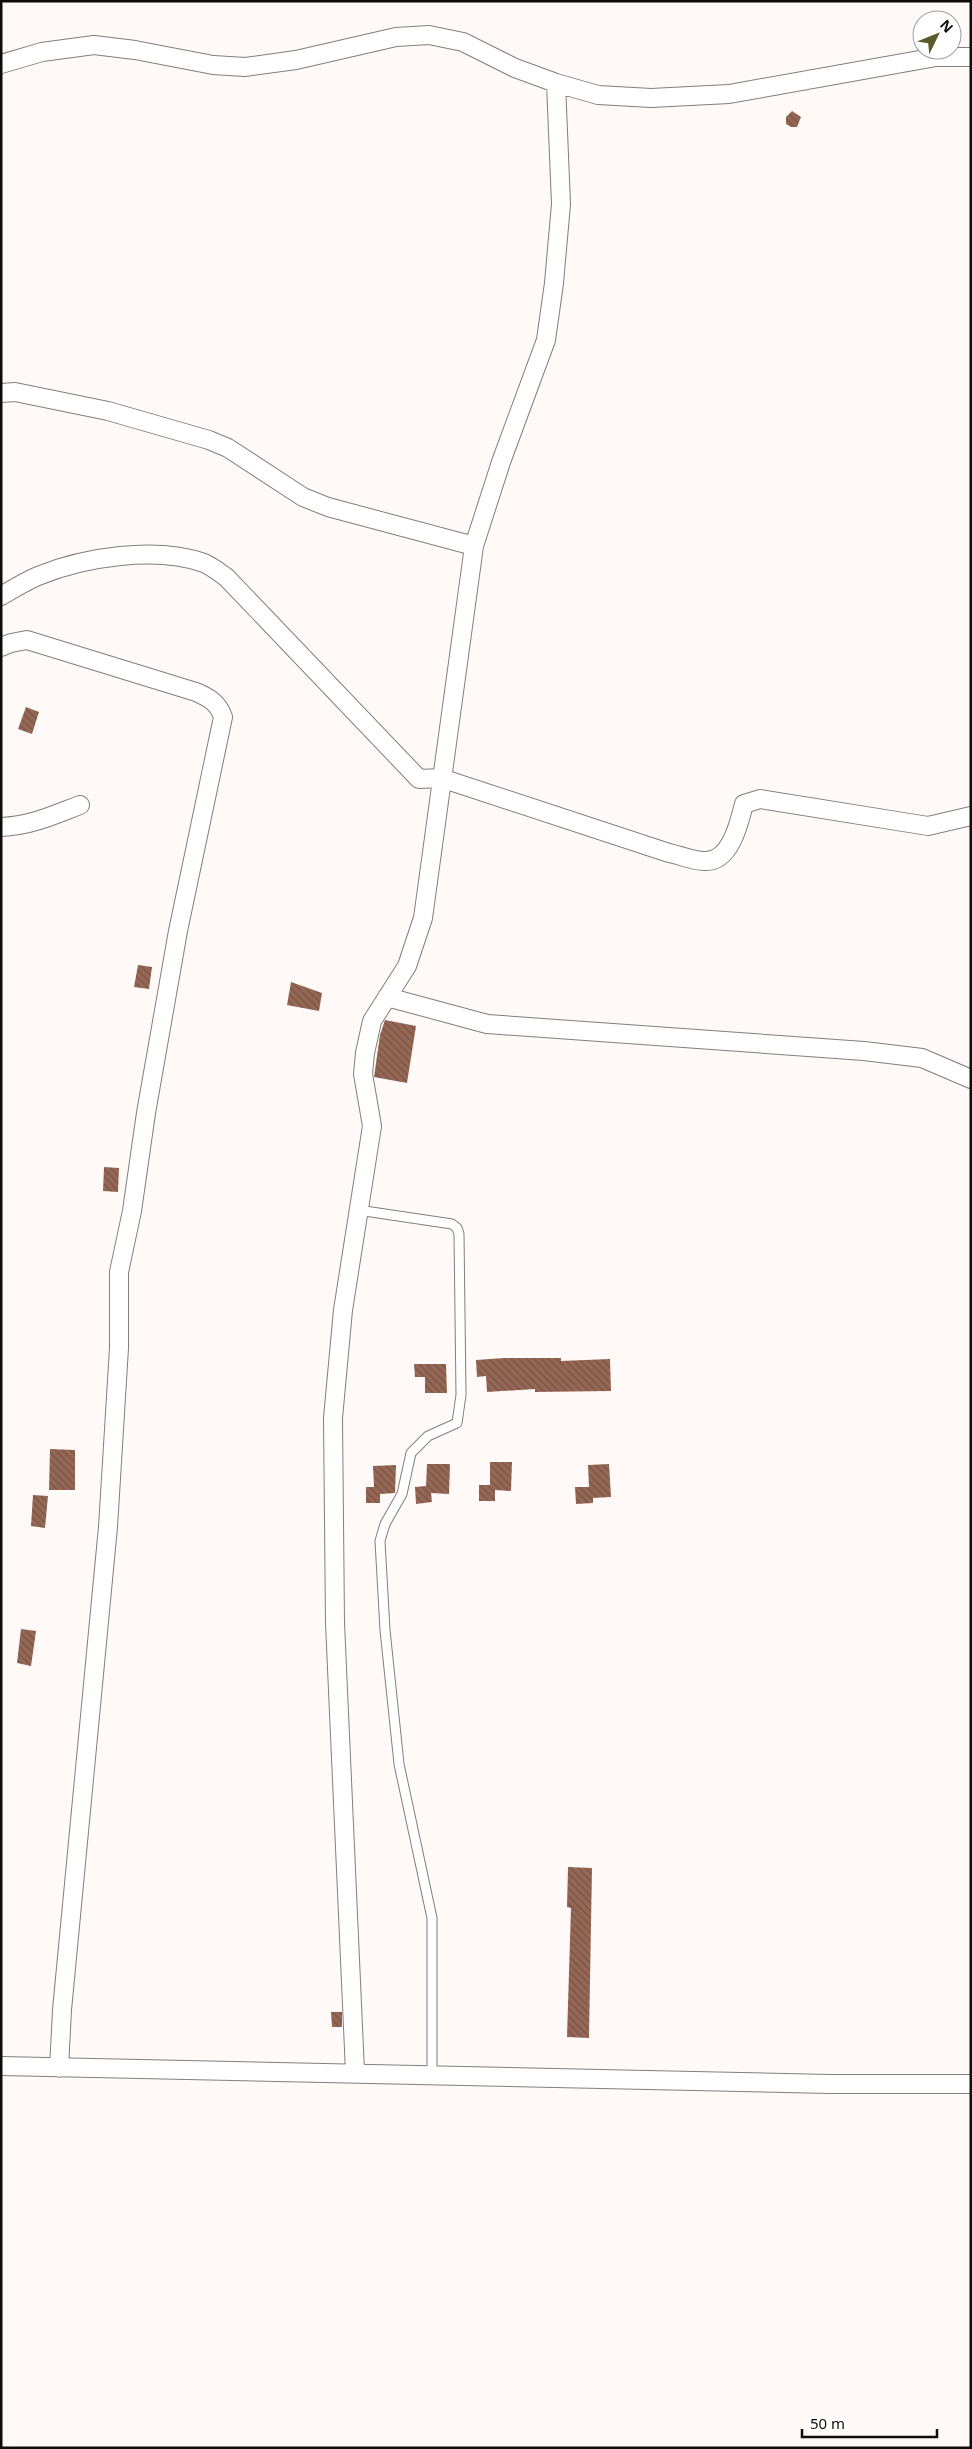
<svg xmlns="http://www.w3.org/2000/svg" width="972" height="2449" viewBox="0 0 972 2449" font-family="'Noto Sans',sans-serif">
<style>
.building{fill:url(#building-back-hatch)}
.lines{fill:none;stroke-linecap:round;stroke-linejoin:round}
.lane-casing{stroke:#837e7b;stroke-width:11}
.street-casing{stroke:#837e7b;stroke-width:20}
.lane{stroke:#fff;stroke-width:9}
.street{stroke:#fff;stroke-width:18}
</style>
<defs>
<pattern id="building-back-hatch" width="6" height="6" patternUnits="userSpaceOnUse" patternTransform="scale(1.25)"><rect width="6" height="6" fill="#956755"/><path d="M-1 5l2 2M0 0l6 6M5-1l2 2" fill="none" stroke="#785345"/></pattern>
</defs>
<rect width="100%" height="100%" fill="#fffaf8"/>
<path class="building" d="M 792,111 L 801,117 L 797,127 L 791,127 L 786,124 L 786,117 Z
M 26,707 L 39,712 L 32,734 L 18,729 Z
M 138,965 L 152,967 L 149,989 L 134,987 Z
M 291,982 L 322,993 L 319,1011 L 287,1005 Z
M 385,1020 L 416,1026 L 407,1083 L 374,1077 L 380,1035 Z
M 104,1167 L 119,1168 L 118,1192 L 103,1191 Z
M 504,1358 L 561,1358 L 561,1361 L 610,1359 L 611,1391 L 535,1392 L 535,1389 L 487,1392 L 486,1376 L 477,1377 L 476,1360 Z
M 414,1364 L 446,1364 L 447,1393 L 425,1393 L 425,1377 L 415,1377 Z
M 50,1449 L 75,1450 L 75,1490 L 49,1490 Z
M 490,1462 L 512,1462 L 511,1491 L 495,1490 L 495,1501 L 479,1501 L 479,1485 L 490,1485 Z
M 427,1464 L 450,1464 L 449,1494 L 431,1493 L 432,1502 L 416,1504 L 415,1487 L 426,1486 Z
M 609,1464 L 611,1497 L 593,1498 L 593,1503 L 576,1504 L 575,1487 L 589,1487 L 588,1465 Z
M 396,1465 L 395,1493 L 380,1494 L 380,1503 L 366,1503 L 366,1487 L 374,1487 L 373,1466 Z
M 33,1495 L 48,1496 L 45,1528 L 31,1526 Z
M 21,1629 L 36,1631 L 31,1666 L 17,1663 Z
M 568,1867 L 592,1868 L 589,2038 L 567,2037 L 571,1908 L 567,1907 Z
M 331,2012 L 342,2012 L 342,2027 L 332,2027 Z"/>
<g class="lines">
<defs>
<path id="lane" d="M 358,1210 L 452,1224 L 457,1228 L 459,1234 L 461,1395 L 457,1423 L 428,1436 L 411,1453 L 402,1494 L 385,1524 L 380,1541 L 385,1630 L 399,1764 L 432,1918 L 432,2074"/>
<path id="street" d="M 1,64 L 42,52 L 94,45 L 135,50 L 213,65 L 245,67 L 296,60 L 396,37 L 429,35 L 463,42 L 515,68 L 556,83 L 598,95 L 651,98 L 729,94 L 936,57 L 971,57
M 1,393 L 15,392 L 108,411 L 209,440 L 228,448 L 303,497 L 328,507 L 474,546
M 1,596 C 13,589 26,581 38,576 C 84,557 156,546 204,563 C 211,566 219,572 226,577 L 419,779 L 441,778 L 669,853 C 680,855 693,861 704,861 C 730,863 739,824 744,804 L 760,799 L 928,826 L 971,816
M 1,647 L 11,643 L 27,640 L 196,692 C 210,698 218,703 223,717 L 178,931 L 146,1113 L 132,1211 L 119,1272 L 119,1348 L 108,1527 L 62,2010 L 59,2068
M 1,827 C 30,826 54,815 80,805
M 387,997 L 487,1024 L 864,1051 L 922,1058 L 971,1079
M 1,2066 L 830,2084 L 971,2084
M 355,2072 L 335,1623 L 333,1418 L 343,1310 L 372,1126 L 363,1074 L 365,1053 L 372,1021 L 407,966 L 423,918 L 474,546 L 501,462 L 546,340 L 554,283 L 561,204 L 556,83"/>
</defs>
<use href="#lane" class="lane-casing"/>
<use href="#street" class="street-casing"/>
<use href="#lane" class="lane"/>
<use href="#street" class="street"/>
</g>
<rect width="972" height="2449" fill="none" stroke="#0e0c0b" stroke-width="5"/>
<g transform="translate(937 35) rotate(47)"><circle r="24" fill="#ffffff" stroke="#9f9e9d"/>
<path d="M0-4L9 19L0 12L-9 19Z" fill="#5a5b28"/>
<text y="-8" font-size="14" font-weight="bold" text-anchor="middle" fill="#0e0c0b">N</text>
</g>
<path d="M802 2429v8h135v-8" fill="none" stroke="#0e0c0b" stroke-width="2.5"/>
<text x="810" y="2429" font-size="15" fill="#0e0c0b" stroke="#ffffff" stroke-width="4" paint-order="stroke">50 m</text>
</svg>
